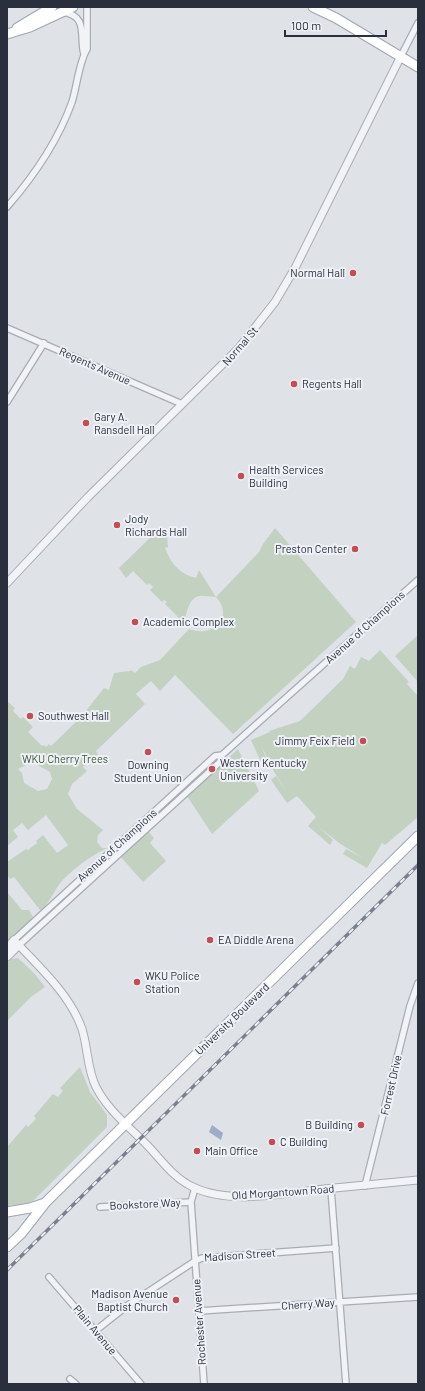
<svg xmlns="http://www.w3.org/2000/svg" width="425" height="1391" viewBox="0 0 425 1391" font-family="Barlow,sans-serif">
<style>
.green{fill:#c3d1c1;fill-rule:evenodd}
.water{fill:#9cadc5}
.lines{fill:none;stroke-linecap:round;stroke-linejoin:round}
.minor-casing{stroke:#a8acb4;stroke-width:8}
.tertiary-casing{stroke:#a8acb4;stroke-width:9}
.primary-casing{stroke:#9fa5b2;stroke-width:11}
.minor{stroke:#f1f3f6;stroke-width:5.5}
.tertiary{stroke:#f1f3f6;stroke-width:7}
.primary{stroke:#fff;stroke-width:9}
.rail-casing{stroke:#7a8090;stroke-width:3.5}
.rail{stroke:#eef1f5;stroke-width:2;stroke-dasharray:6;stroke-linecap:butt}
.poi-dot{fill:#c44c55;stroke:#eef1f5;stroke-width:1.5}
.labels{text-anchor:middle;stroke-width:4;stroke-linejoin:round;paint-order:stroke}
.poi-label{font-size:11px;fill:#292f3d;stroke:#eef1f5;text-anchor:start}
.street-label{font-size:11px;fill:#292f3d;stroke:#eef1f5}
.park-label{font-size:11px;fill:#3b5837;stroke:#eef1f5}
</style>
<rect width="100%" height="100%" fill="#dfe2e7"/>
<path class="green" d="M 275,528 L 356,622 L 233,734 L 175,675 L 160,691 L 151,681 L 136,694 L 145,704 L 96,751 L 98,754 L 83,767 L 87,771 L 72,784 L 68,794 L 77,809 L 103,830 L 98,835 L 97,842 L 102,848 L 108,848 C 94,853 67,873 58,886 C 53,894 49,902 42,910 L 40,910 L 14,877 L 10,879 L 7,875 L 7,862 L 26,849 L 28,850 L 37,843 L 36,841 L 43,835 L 57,853 L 68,845 L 46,815 L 28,830 L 22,823 L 13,830 L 18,837 L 7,846 L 7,701 L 15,708 L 13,711 L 21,719 L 23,717 L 33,727 L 28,732 L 42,746 L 44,745 L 46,747 L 49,744 L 51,746 L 81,717 L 104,688 L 109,690 L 114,673 L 130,671 L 131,670 L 135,673 L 141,667 L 160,660 L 189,629 C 212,638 235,618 216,597 C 211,597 209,596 204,596 C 189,594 187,612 184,623 L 165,604 L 167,602 L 164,600 L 162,602 L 150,590 L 153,587 L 149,583 L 147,585 L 133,571 L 126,578 L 119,568 L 156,532 L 167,535 L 168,547 L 165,548 C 171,564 180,574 196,578 L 199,570 L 216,597 L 259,552 L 263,544 ZM 32,762 L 50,772 L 52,779 L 47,789 L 38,791 L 24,783 L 22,773 L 18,769 Z
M 418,635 L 418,682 L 395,656 Z
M 380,650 L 409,682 L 407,684 L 418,696 L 418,817 L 385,845 L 382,843 L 367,868 L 343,854 L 346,849 L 363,858 L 339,843 L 319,827 L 333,840 L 330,845 L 308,826 L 316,817 L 297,796 L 287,803 L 271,780 L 276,776 L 287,792 L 273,770 L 261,745 L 268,763 L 263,766 L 251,740 L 270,732 L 269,731 L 300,721 L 343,679 L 350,666 L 355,669 L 361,657 L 369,661 Z
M 238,749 L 259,791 L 212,834 L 187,796 Z
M 148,831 L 154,838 L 150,843 L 166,861 L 143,882 L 120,856 Z
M 7,892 L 22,910 L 29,910 L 33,917 L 7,947 Z
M 18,958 L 33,972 L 45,987 L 31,997 L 7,1021 L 7,963 L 11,959 Z
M 80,1067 L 90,1092 L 107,1115 L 107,1127 L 34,1200 L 25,1204 L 7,1206 L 7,1147 L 26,1125 L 28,1127 L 36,1119 L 34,1116 L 53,1094 L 58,1097 L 63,1091 L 60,1088 Z"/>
<path class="water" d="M 212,1125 L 223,1133 L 221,1140 L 209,1132 Z"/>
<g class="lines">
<defs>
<path id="minor" d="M 63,12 C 89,16 79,37 84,54
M 401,56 L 418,23
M 7,207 C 34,176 58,141 72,102 C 77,86 79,62 87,49 L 87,7
M 7,328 L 182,404
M 7,402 L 44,343
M 14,940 L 215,756 L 222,755
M 19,945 L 220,762 L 222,755 L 418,580
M 365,1186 L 410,1006 L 418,983
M 195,1188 L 191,1202 L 204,1384
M 331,1189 L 346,1384
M 100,1207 L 191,1202
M 49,1277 L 141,1384
M 199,1311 L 418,1297
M 95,1331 L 128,1305 L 195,1261 L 202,1258 L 336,1248
M 70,1379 L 76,1384"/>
<path id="tertiary" d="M 7,583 L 88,497 L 238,349 L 275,302 L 295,268 L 401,56
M 7,948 L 14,940 C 38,966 70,994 82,1029 C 88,1048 87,1069 96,1087 C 107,1109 129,1127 146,1144 C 161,1159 173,1178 193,1187 C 229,1205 285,1193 324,1189 C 356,1186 387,1183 418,1180
M 7,957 L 19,945"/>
<path id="primary" d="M 313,7 L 336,18 L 418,67
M 17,28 L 52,7
M 7,34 L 30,27 L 73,7
M 7,1212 L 30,1208 L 45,1203
M 7,1247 L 21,1234 L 46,1202 L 418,836"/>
</defs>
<use href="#minor" class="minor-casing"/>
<use href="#tertiary" class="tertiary-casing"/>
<use href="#primary" class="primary-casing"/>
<use href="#minor" class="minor"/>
<use href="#tertiary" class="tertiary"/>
<use href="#primary" class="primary"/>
<defs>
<path id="rail" d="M 7,1270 L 418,865"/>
</defs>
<use href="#rail" class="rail-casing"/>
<use href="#rail" class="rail"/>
</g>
<g class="poi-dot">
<circle cx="353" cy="273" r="4"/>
<circle cx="294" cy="384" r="4"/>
<circle cx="86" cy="423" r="4"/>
<circle cx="241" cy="476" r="4"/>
<circle cx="117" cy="525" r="4"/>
<circle cx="355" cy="549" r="4"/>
<circle cx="135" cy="622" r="4"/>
<circle cx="30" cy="716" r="4"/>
<circle cx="363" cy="741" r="4"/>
<circle cx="148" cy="752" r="4"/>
<circle cx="212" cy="769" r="4"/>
<circle cx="210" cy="940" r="4"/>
<circle cx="137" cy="982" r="4"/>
<circle cx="361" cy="1125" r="4"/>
<circle cx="272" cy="1142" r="4"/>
<circle cx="197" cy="1151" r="4"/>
<circle cx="176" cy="1300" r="4"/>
</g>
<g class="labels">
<g class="poi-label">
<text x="345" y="277" text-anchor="end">Normal Hall</text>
<text x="302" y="388">Regents Hall</text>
<text x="94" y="421">Gary A.<tspan x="94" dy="13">Ransdell Hall</tspan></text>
<text x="249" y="474">Health Services<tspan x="249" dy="13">Building</tspan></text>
<text x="125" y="523">Jody<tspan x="125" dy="13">Richards Hall</tspan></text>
<text x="347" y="553" text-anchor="end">Preston Center</text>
<text x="143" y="626">Academic Complex</text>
<text x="38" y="720">Southwest Hall</text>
<text x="355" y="745" text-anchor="end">Jimmy Feix Field</text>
<text x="220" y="767">Western Kentucky<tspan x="220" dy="13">University</tspan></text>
<text x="148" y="769" text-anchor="middle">Downing<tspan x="148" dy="13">Student Union</tspan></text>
<text x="218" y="944">EA Diddle Arena</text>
<text x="145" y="980">WKU Police<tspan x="145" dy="13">Station</tspan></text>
<text x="353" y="1129" text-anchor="end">B Building</text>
<text x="280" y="1146">C Building</text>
<text x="205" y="1155">Main Office</text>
<text x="168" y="1298" text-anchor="end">Madison Avenue<tspan x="168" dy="13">Baptist Church</tspan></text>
</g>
<g class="street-label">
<text transform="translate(240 346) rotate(-49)" y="4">Normal St</text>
<text transform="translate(95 366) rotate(24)" y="4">Regents Avenue</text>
<text transform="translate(365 627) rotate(-42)" y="4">Avenue of Champions</text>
<text transform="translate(117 845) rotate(-42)" y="4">Avenue of Champions</text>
<text transform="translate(232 1019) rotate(-44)" y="4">University Boulevard</text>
<text transform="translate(391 1085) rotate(-77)" y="4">Forrest Drive</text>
<text transform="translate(283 1192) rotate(-4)" y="4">Old Morgantown Road</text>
<text transform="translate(145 1204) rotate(-3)" y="4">Bookstore Way</text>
<text transform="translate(240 1255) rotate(-4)" y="4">Madison Street</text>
<text transform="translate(308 1304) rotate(-4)" y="4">Cherry Way</text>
<text transform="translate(199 1322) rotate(-94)" y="4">Rochester Avenue</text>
<text transform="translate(95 1330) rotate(50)" y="4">Plain Avenue</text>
</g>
<g class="park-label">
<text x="65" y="763">WKU Cherry Trees</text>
</g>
</g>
<rect width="425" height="1391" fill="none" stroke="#292f3d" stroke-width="16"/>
<path d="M285 30v6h101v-6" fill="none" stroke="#292f3d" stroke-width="2"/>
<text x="291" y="30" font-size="12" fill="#292f3d" stroke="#eef1f5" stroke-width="3" paint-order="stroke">100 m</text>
</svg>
